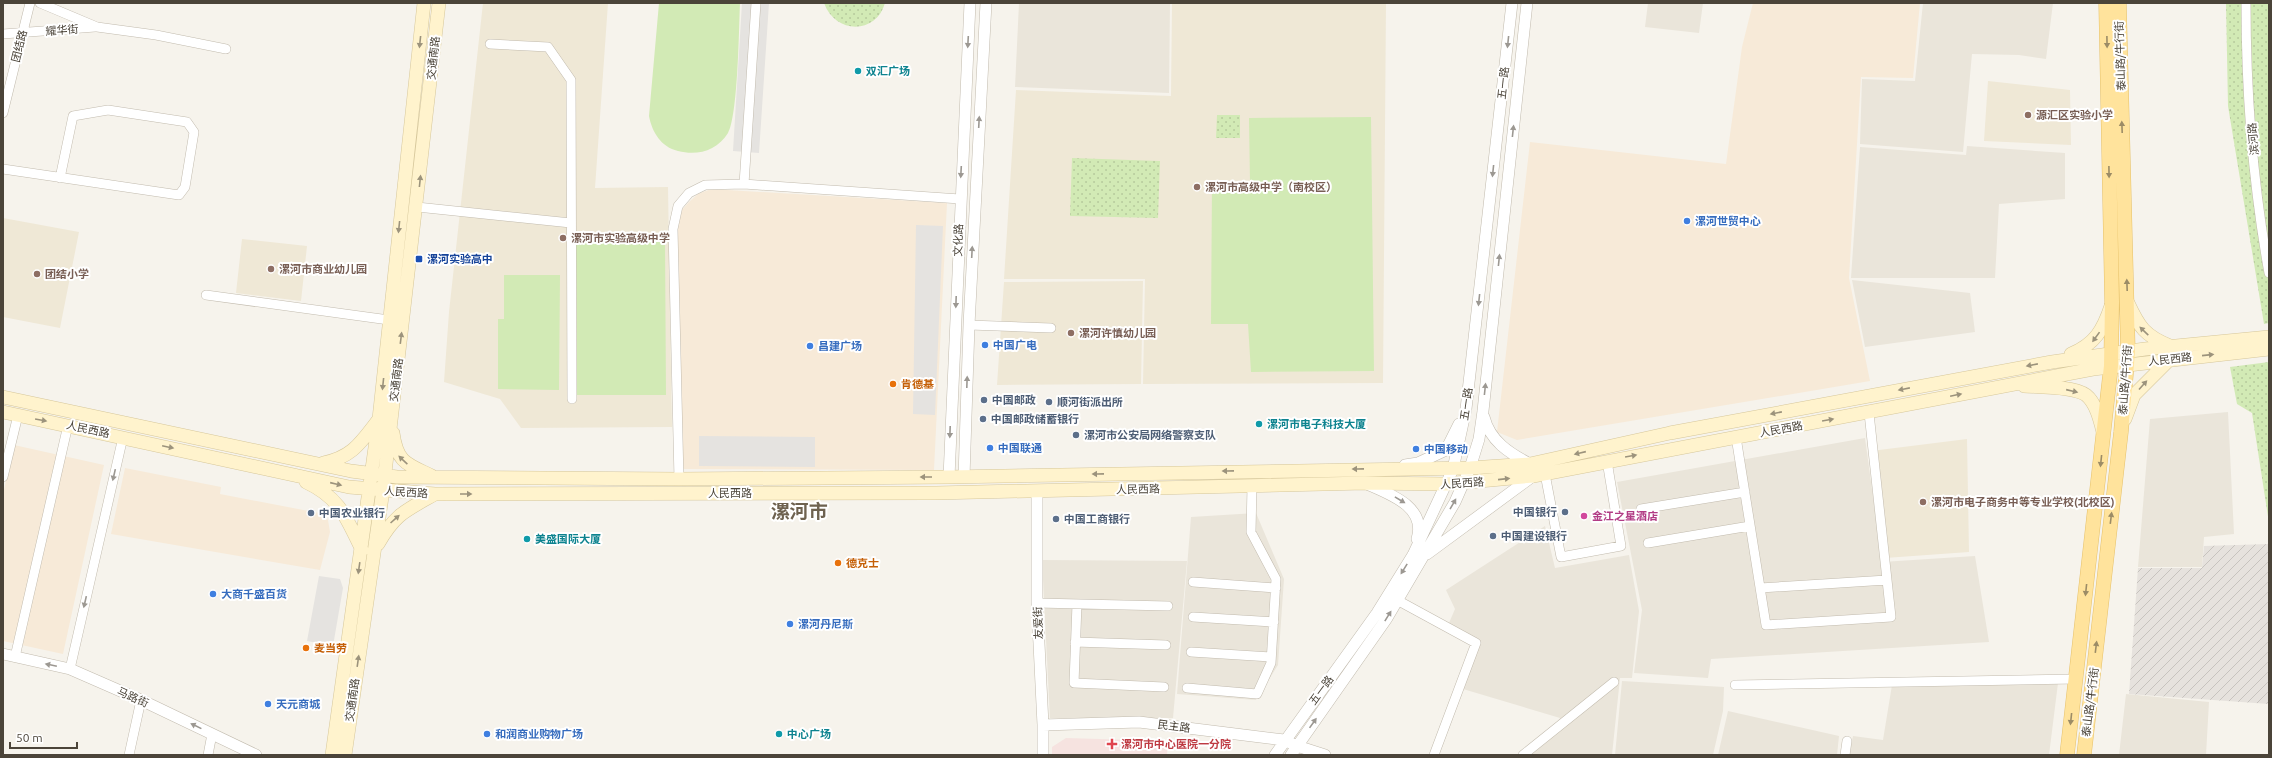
<svg xmlns="http://www.w3.org/2000/svg" width="2272" height="758" viewBox="0 0 2272 758" font-family="Ubuntu,'Noto Sans SC',sans-serif">
<style>
.residential{fill:#eae5da}
.commercial{fill:#f7ead8}
.industrial{fill:url(#industrial-furrows)}
.education{fill:#efe8d6}
.medical{fill:#f6e3e0}
.park{fill:url(#park-dots)}
.pitch{fill:#d2eab5}
.parking{fill:#e5e3e0}
.lines{fill:none;stroke-linecap:round;stroke-linejoin:round}
.minor-casing{stroke:#c2bbae;stroke-width:10}
.tertiary-casing{stroke:#c2bbae;stroke-width:12}
.secondary-casing{stroke:#d6c79b;stroke-width:14}
.primary-casing{stroke:#e6c16a;stroke-width:15}
.minor{stroke:#fff;stroke-width:9}
.tertiary{stroke:#fff;stroke-width:11}
.secondary{stroke:#fff3cd;stroke-width:13}
.primary{stroke:#ffe39c;stroke-width:14}
.oneway{fill:#9c937c}
.oneway2{fill:#9c9892}
.oneway3{fill:#9c8c66}
.culture-dot{fill:#0f9aa8;stroke:#fff;stroke-width:1.5}
.education-dot{fill:#8d6e63;stroke:#fff;stroke-width:1.5}
.shop-dot{fill:#3f7fe0;stroke:#fff;stroke-width:1.5}
.transit-dot{fill:#1a4fb4;stroke:#fff;stroke-width:1.5}
.food-dot{fill:#e8710a;stroke:#fff;stroke-width:1.5}
.service-dot{fill:#5c6f8a;stroke:#fff;stroke-width:1.5}
.hotel-dot{fill:#d1479c;stroke:#fff;stroke-width:1.5}
.health-dot{fill:#e0444e;stroke:#fff;stroke-width:1.5}
.labels{text-anchor:middle;stroke-width:4;stroke-linejoin:round;paint-order:stroke}
.street-label{font-size:11px;fill:#4b4439;stroke:#fff}
.culture-label{font-size:11px;font-weight:bold;fill:#0d838f;stroke:#fff;text-anchor:start}
.education-label{font-size:11px;font-weight:bold;fill:#785e54;stroke:#fff;text-anchor:start}
.shop-label{font-size:11px;font-weight:bold;fill:#366cbe;stroke:#fff;text-anchor:start}
.transit-label{font-size:11px;font-weight:bold;fill:#164399;stroke:#fff;text-anchor:start}
.food-label{font-size:11px;font-weight:bold;fill:#c56008;stroke:#fff;text-anchor:start}
.service-label{font-size:11px;font-weight:bold;fill:#4e5e75;stroke:#fff;text-anchor:start}
.hotel-label{font-size:11px;font-weight:bold;fill:#b23c85;stroke:#fff;text-anchor:start}
.health-label{font-size:11px;font-weight:bold;fill:#be3a42;stroke:#fff;text-anchor:start}
.town-label{font-size:19px;font-weight:bold;fill:#6e6250;stroke:#fff}
</style>
<defs>
<pattern id="industrial-furrows" width="10" height="10" patternUnits="userSpaceOnUse"><rect width="10" height="10" fill="#e6e2dd"/><path d="M-1 1l2-2M0 10L10 0M9 11l2-2" fill="none" stroke="#c7c3be"/></pattern>
<pattern id="park-dots" width="8" height="8" patternUnits="userSpaceOnUse"><rect width="8" height="8" fill="#d2eab5"/><path d="M2 2h.1M6 6h.1" fill="none" stroke="#b6ca9c" stroke-width="1.8" stroke-linecap="round"/></pattern>
</defs>
<rect width="100%" height="100%" fill="#f6f3ec"/>
<path class="residential" d="M 1019,3 L 1170,3 L 1169,93 L 1015,87 Z
M 1648,3 L 1703,3 L 1699,33 L 1645,27 Z
M 1923,3 L 2053,3 L 2046,59 L 2019,55 L 1972,54 L 1963,152 L 1860,144 L 1862,79 L 1915,81 Z
M 1967,146 L 2065,153 L 2065,199 L 1999,204 L 1995,278 L 1851,278 L 1860,147 L 1966,155 Z
M 1852,280 L 1970,293 L 1975,332 L 1865,347 Z
M 2228,412 L 2234,534 L 2204,537 L 2202,567 L 2138,567 L 2150,419 Z
M 1865,438 L 1882,562 L 1975,556 L 1989,642 L 1711,659 L 1708,678 L 1634,673 L 1642,610 L 1617,482 Z
M 1256,513 L 1284,579 L 1278,665 L 1256,700 L 1177,694 L 1191,517 Z
M 1545,526 L 1555,568 L 1629,555 L 1639,611 L 1632,678 L 1620,678 L 1612,755 L 1531,755 L 1552,737 L 1560,718 L 1463,689 L 1481,642 L 1449,623 L 1455,609 L 1446,590 Z
M 1042,560 L 1187,561 L 1173,718 L 1050,718 Z
M 1622,681 L 1724,687 L 1723,711 L 1713,755 L 1615,755 Z
M 2058,683 L 2049,755 L 1849,755 L 1853,736 L 1883,740 L 1892,685 Z
M 2126,694 L 2209,702 L 2206,755 L 2119,755 Z
M 1728,711 L 1839,736 L 1837,755 L 1718,755 Z"/>
<path class="commercial" d="M 1753,3 L 1920,3 L 1913,78 L 1861,77 L 1849,278 L 1870,381 L 1517,440 L 1497,432 L 1530,142 L 1726,164 L 1742,47 Z
M 711,189 L 947,203 L 934,470 L 683,469 L 676,222 L 681,211 L 689,202 L 698,194 Z
M 14,445 L 104,465 L 63,654 L 3,641 L 3,494 Z
M 125,468 L 221,487 L 220,494 L 319,513 L 328,520 L 330,532 L 320,570 L 111,534 Z"/>
<path class="industrial" d="M 2269,544 L 2269,704 L 2129,694 L 2138,568 L 2202,568 L 2204,546 Z"/>
<path class="education" d="M 483,3 L 608,3 L 595,188 L 668,187 L 672,427 L 521,428 L 500,399 L 444,382 L 449,312 Z
M 1172,3 L 1386,3 L 1383,383 L 1143,384 L 1145,279 L 1004,279 L 1016,90 L 1171,96 Z
M 1988,81 L 2070,90 L 2071,145 L 1984,141 Z
M 3,218 L 79,232 L 60,328 L 3,317 Z
M 242,239 L 307,246 L 301,301 L 236,293 Z
M 1143,281 L 1141,384 L 997,385 L 1004,282 Z
M 1967,439 L 1969,552 L 1885,558 L 1871,451 Z"/>
<path class="medical" d="M 1066,738 L 1168,741 L 1167,755 L 1052,755 L 1052,747 Z"/>
<path class="park" d="M 824,3 L 885,3 C 876,35 835,34 824,3 Z
M 2226,3 L 2269,3 L 2269,323 L 2264,324 L 2228,106 Z
M 1217,115 L 1240,115 L 1240,138 L 1216,138 Z
M 1072,158 L 1160,161 L 1158,218 L 1070,216 Z
M 2269,362 L 2269,523 L 2252,413 L 2237,404 L 2230,367 Z"/>
<path class="pitch" d="M 659,3 L 740,3 C 739,27 738,117 728,133 C 717,151 697,156 678,151 C 661,147 652,132 649,116 Z
M 1371,117 L 1374,371 L 1251,372 L 1248,324 L 1211,324 L 1212,183 L 1250,183 L 1249,118 Z
M 576,242 L 665,242 L 666,395 L 577,395 Z
M 504,275 L 560,275 L 559,390 L 498,389 L 498,319 L 504,319 Z"/>
<path class="parking" d="M 742,3 L 769,3 L 759,153 L 733,151 Z
M 916,225 L 943,226 L 935,415 L 913,414 Z
M 699,436 L 815,437 L 815,467 L 699,466 Z
M 319,576 L 340,579 L 343,588 L 333,646 L 307,641 Z"/>
<g class="lines">
<defs>
<path id="minor" d="M 40,3 L 97,27 L 156,35 L 226,49
M 2246,3 C 2246,93 2253,185 2269,273
M 3,34 L 95,27
M 490,44 L 548,47 L 571,80 L 572,399
M 3,113 L 30,3
M 3,169 L 179,195 L 185,187 L 194,132 L 187,122 L 108,110 L 73,116 L 60,178
M 744,184 L 756,3
M 417,207 L 571,223
M 206,295 L 389,320
M 969,325 L 1051,328
M 1736,437 L 1766,625 L 1891,617 L 1869,413
M 1545,474 L 1561,557 L 1621,546 L 1607,461
M 3,477 L 18,415
M 679,479 L 673,229 L 678,206 L 689,193 L 705,185 L 744,184 L 960,199
M 1641,509 L 1745,492
M 1648,543 L 1750,526
M 1193,582 L 1276,588
M 1760,588 L 1887,580
M 1397,600 L 1476,643 L 1434,755
M 1037,603 L 1168,606
M 1077,604 L 1074,683 L 1164,687
M 1193,617 L 1274,622
M 1075,642 L 1166,645
M 1191,652 L 1271,657
M 15,657 L 68,425
M 70,669 L 123,437
M 1735,685 L 2076,679
M 1187,688 L 1257,694 L 1271,663 L 1276,579 L 1251,532 L 1252,486
M 129,755 L 141,700
M 208,755 L 212,734
M 1523,755 L 1614,682
M 1845,755 L 1847,741"/>
<path id="tertiary" d="M 1484,417 C 1490,441 1509,453 1530,464
M 1405,465 L 1418,463 L 1446,450 L 1459,424
M 949,477 L 970,3
M 964,477 L 969,325 L 986,3
M 1367,484 C 1390,494 1427,507 1417,539
M 1037,491 L 1037,603 L 1043,725 L 1043,755
M 1427,554 L 1533,476
M 3,654 L 70,669 L 141,700 L 256,755
M 1043,725 L 1139,722 L 1284,740 L 1297,746 L 1325,755
M 1275,755 L 1377,613 L 1413,555 L 1453,469 L 1466,409 L 1512,3
M 1291,755 L 1387,618 L 1455,502 L 1470,468 L 1479,439 L 1483,411 L 1527,3"/>
<path id="secondary" d="M 2128,303 C 2139,327 2145,336 2170,346
M 2071,354 C 2095,344 2103,330 2111,306
M 2024,386 C 2039,387 2073,386 2086,395 C 2096,403 2100,420 2103,432
M 3,397 L 351,471 L 397,477 L 679,479 L 949,477 L 1470,468 L 1530,464 L 1670,433 L 2052,362 L 2145,349 L 2269,337
M 3,412 L 349,487 L 435,494 L 936,493 L 1365,483 L 1447,484 L 1533,476 L 2093,369 L 2269,349
M 2125,419 L 2134,395 L 2171,358
M 393,433 C 397,463 407,464 432,476
M 323,463 C 353,457 361,442 379,419
M 306,482 C 340,498 346,517 362,550
M 378,544 C 395,514 405,511 435,494
M 332,755 L 379,419 L 424,3
M 345,755 L 383,490 L 439,3"/>
<path id="primary" d="M 2067,755 L 2111,366 L 2112,302 L 2106,3
M 2084,755 L 2121,432 L 2128,352 L 2119,3"/>
</defs>
<use href="#minor" class="minor-casing"/>
<use href="#tertiary" class="tertiary-casing"/>
<use href="#secondary" class="secondary-casing"/>
<use href="#primary" class="primary-casing"/>
<use href="#minor" class="minor"/>
<use href="#tertiary" class="tertiary"/>
<use href="#secondary" class="secondary"/>
<use href="#primary" class="primary"/>
</g>
<defs><path id="oneway-solid" d="M-6-.8H1V-3.2L6.5 0L1 3.2V.8H-6Z"/></defs>
<g class="oneway">
<use href="#oneway-solid" transform="translate(420 42) rotate(96)"/>
<use href="#oneway-solid" transform="translate(420 181) rotate(-84)"/>
<use href="#oneway-solid" transform="translate(399 227) rotate(96)"/>
<use href="#oneway-solid" transform="translate(2144 331) rotate(-136)"/>
<use href="#oneway-solid" transform="translate(2096 337) rotate(126)"/>
<use href="#oneway-solid" transform="translate(401 338) rotate(-83)"/>
<use href="#oneway-solid" transform="translate(2208 355) rotate(-6)"/>
<use href="#oneway-solid" transform="translate(2032 365) rotate(169)"/>
<use href="#oneway-solid" transform="translate(383 384) rotate(96)"/>
<use href="#oneway-solid" transform="translate(2143 385) rotate(-48)"/>
<use href="#oneway-solid" transform="translate(1904 389) rotate(169)"/>
<use href="#oneway-solid" transform="translate(2072 391) rotate(13)"/>
<use href="#oneway-solid" transform="translate(1956 395) rotate(-12)"/>
<use href="#oneway-solid" transform="translate(1776 413) rotate(169)"/>
<use href="#oneway-solid" transform="translate(41 420) rotate(10)"/>
<use href="#oneway-solid" transform="translate(1828 420) rotate(-10)"/>
<use href="#oneway-solid" transform="translate(168 447) rotate(12)"/>
<use href="#oneway-solid" transform="translate(1580 453) rotate(167)"/>
<use href="#oneway-solid" transform="translate(1631 456) rotate(-10)"/>
<use href="#oneway-solid" transform="translate(403 460) rotate(-137)"/>
<use href="#oneway-solid" transform="translate(1358 469) rotate(179)"/>
<use href="#oneway-solid" transform="translate(1228 471) rotate(179)"/>
<use href="#oneway-solid" transform="translate(1098 474) rotate(179)"/>
<use href="#oneway-solid" transform="translate(926 477) rotate(180)"/>
<use href="#oneway-solid" transform="translate(1504 479) rotate(-6)"/>
<use href="#oneway-solid" transform="translate(336 484) rotate(13)"/>
<use href="#oneway-solid" transform="translate(466 494)"/>
<use href="#oneway-solid" transform="translate(395 519) rotate(-42)"/>
<use href="#oneway-solid" transform="translate(359 568) rotate(98)"/>
<use href="#oneway-solid" transform="translate(358 661) rotate(-82)"/>
</g>
<g class="oneway2">
<use href="#oneway-solid" transform="translate(968 42) rotate(93)"/>
<use href="#oneway-solid" transform="translate(1508 42) rotate(96)"/>
<use href="#oneway-solid" transform="translate(979 122) rotate(-87)"/>
<use href="#oneway-solid" transform="translate(1513 131) rotate(-84)"/>
<use href="#oneway-solid" transform="translate(1493 171) rotate(96)"/>
<use href="#oneway-solid" transform="translate(961 172) rotate(93)"/>
<use href="#oneway-solid" transform="translate(972 252) rotate(-87)"/>
<use href="#oneway-solid" transform="translate(1499 260) rotate(-84)"/>
<use href="#oneway-solid" transform="translate(1479 300) rotate(96)"/>
<use href="#oneway-solid" transform="translate(956 302) rotate(92)"/>
<use href="#oneway-solid" transform="translate(967 382) rotate(-88)"/>
<use href="#oneway-solid" transform="translate(1485 389) rotate(-84)"/>
<use href="#oneway-solid" transform="translate(950 432) rotate(92)"/>
<use href="#oneway-solid" transform="translate(114 475) rotate(103)"/>
<use href="#oneway-solid" transform="translate(1400 500) rotate(31)"/>
<use href="#oneway-solid" transform="translate(1453 504) rotate(-60)"/>
<use href="#oneway-solid" transform="translate(1404 569) rotate(122)"/>
<use href="#oneway-solid" transform="translate(85 602) rotate(103)"/>
<use href="#oneway-solid" transform="translate(1388 616) rotate(-58)"/>
<use href="#oneway-solid" transform="translate(51 665) rotate(-168)"/>
<use href="#oneway-solid" transform="translate(1313 723) rotate(-55)"/>
<use href="#oneway-solid" transform="translate(196 726) rotate(-154)"/>
</g>
<g class="oneway3">
<use href="#oneway-solid" transform="translate(2107 42) rotate(89)"/>
<use href="#oneway-solid" transform="translate(2122 127) rotate(-92)"/>
<use href="#oneway-solid" transform="translate(2109 172) rotate(89)"/>
<use href="#oneway-solid" transform="translate(2127 285) rotate(-92)"/>
<use href="#oneway-solid" transform="translate(2101 461) rotate(96)"/>
<use href="#oneway-solid" transform="translate(2111 518) rotate(-83)"/>
<use href="#oneway-solid" transform="translate(2086 590) rotate(96)"/>
<use href="#oneway-solid" transform="translate(2096 647) rotate(-83)"/>
<use href="#oneway-solid" transform="translate(2071 719) rotate(96)"/>
</g>
<g class="culture-dot">
<circle cx="858" cy="71" r="4"/>
<circle cx="1259" cy="424" r="4"/>
<circle cx="527" cy="539" r="4"/>
<circle cx="779" cy="734" r="4"/>
</g>
<g class="education-dot">
<circle cx="2028" cy="115" r="4"/>
<circle cx="1197" cy="187" r="4"/>
<circle cx="563" cy="238" r="4"/>
<circle cx="271" cy="269" r="4"/>
<circle cx="37" cy="274" r="4"/>
<circle cx="1071" cy="333" r="4"/>
<circle cx="1923" cy="502" r="4"/>
</g>
<g class="shop-dot">
<circle cx="1687" cy="221" r="4"/>
<circle cx="985" cy="345" r="4"/>
<circle cx="810" cy="346" r="4"/>
<circle cx="990" cy="448" r="4"/>
<circle cx="1416" cy="449" r="4"/>
<circle cx="213" cy="594" r="4"/>
<circle cx="790" cy="624" r="4"/>
<circle cx="268" cy="704" r="4"/>
<circle cx="487" cy="734" r="4"/>
</g>
<rect class="transit-dot" x="415" y="255" width="8" height="8" rx="2"/>
<g class="food-dot">
<circle cx="893" cy="384" r="4"/>
<circle cx="838" cy="563" r="4"/>
<circle cx="306" cy="648" r="4"/>
</g>
<g class="service-dot">
<circle cx="984" cy="400" r="4"/>
<circle cx="1049" cy="402" r="4"/>
<circle cx="983" cy="419" r="4"/>
<circle cx="1076" cy="435" r="4"/>
<circle cx="1565" cy="512" r="4"/>
<circle cx="311" cy="513" r="4"/>
<circle cx="1056" cy="519" r="4"/>
<circle cx="1493" cy="536" r="4"/>
</g>
<circle class="hotel-dot" cx="1584" cy="516" r="4"/>
<path class="health-dot" d="M1110 738h4v4h4v4h-4v4h-4v-4h-4v-4h4z"/>
<g class="labels">
<g class="street-label">
<text transform="translate(62 30) rotate(-4)" y="4">耀华街</text>
<text transform="translate(19 46) rotate(-76)" y="4">团结路</text>
<text transform="translate(2120 56) rotate(-92)" y="4">泰山路/牛行街</text>
<text transform="translate(433 58) rotate(-84)" y="4">交通南路</text>
<text transform="translate(1503 83) rotate(-84)" y="4">五一路</text>
<text transform="translate(2253 139) rotate(-95)" y="4">滨河路</text>
<text transform="translate(958 240) rotate(-88)" y="4">文化路</text>
<text transform="translate(2170 359) rotate(-6)" y="4">人民西路</text>
<text transform="translate(396 380) rotate(-83)" y="4">交通南路</text>
<text transform="translate(2125 380) rotate(-86)" y="4">泰山路/牛行街</text>
<text transform="translate(1466 404) rotate(-82)" y="4">五一路</text>
<text transform="translate(88 429) rotate(12)" y="4">人民西路</text>
<text transform="translate(1781 429) rotate(-10)" y="4">人民西路</text>
<text transform="translate(1462 483) rotate(-4)" y="4">人民西路</text>
<text transform="translate(1138 489) rotate(-1)" y="4">人民西路</text>
<text transform="translate(406 492) rotate(4)" y="4">人民西路</text>
<text x="730" y="497">人民西路</text>
<text transform="translate(1038 623) rotate(-92)" y="4">友爱街</text>
<text transform="translate(1321 690) rotate(-54)" y="4">五一路</text>
<text transform="translate(133 697) rotate(24)" y="4">马路街</text>
<text transform="translate(352 700) rotate(-82)" y="4">交通南路</text>
<text transform="translate(2090 702) rotate(-83)" y="4">泰山路/牛行街</text>
<text transform="translate(1174 726) rotate(7)" y="4">民主路</text>
</g>
<g class="culture-label">
<text x="866" y="75">双汇广场</text>
<text x="1267" y="428">漯河市电子科技大厦</text>
<text x="535" y="543">美盛国际大厦</text>
<text x="787" y="738">中心广场</text>
</g>
<g class="education-label">
<text x="2036" y="119">源汇区实验小学</text>
<text x="1205" y="191">漯河市高级中学（南校区）</text>
<text x="571" y="242">漯河市实验高级中学</text>
<text x="279" y="273">漯河市商业幼儿园</text>
<text x="45" y="278">团结小学</text>
<text x="1079" y="337">漯河许慎幼儿园</text>
<text x="1931" y="506">漯河市电子商务中等专业学校(北校区)</text>
</g>
<g class="shop-label">
<text x="1695" y="225">漯河世贸中心</text>
<text x="993" y="349">中国广电</text>
<text x="818" y="350">昌建广场</text>
<text x="998" y="452">中国联通</text>
<text x="1424" y="453">中国移动</text>
<text x="221" y="598">大商千盛百货</text>
<text x="798" y="628">漯河丹尼斯</text>
<text x="276" y="708">天元商城</text>
<text x="495" y="738">和润商业购物广场</text>
</g>
<g class="transit-label">
<text x="427" y="263">漯河实验高中</text>
</g>
<g class="food-label">
<text x="901" y="388">肯德基</text>
<text x="846" y="567">德克士</text>
<text x="314" y="652">麦当劳</text>
</g>
<g class="service-label">
<text x="992" y="404">中国邮政</text>
<text x="1057" y="406">顺河街派出所</text>
<text x="991" y="423">中国邮政储蓄银行</text>
<text x="1084" y="439">漯河市公安局网络警察支队</text>
<text x="1557" y="516" text-anchor="end">中国银行</text>
<text x="319" y="517">中国农业银行</text>
<text x="1064" y="523">中国工商银行</text>
<text x="1501" y="540">中国建设银行</text>
</g>
<g class="hotel-label">
<text x="1592" y="520">金江之星酒店</text>
</g>
<g class="health-label">
<text x="1121" y="748">漯河市中心医院一分院</text>
</g>
<g class="town-label">
<text x="799" y="518">漯河市</text>
</g>
</g>
<rect width="2272" height="758" fill="none" stroke="#4b4439" stroke-width="8"/>
<path d="M10 742v6h67v-6" fill="none" stroke="#4b4439" stroke-width="2"/>
<text x="16" y="742" font-size="12" fill="#4b4439" stroke="#ffffff" stroke-width="3" paint-order="stroke">50 m</text>
</svg>
